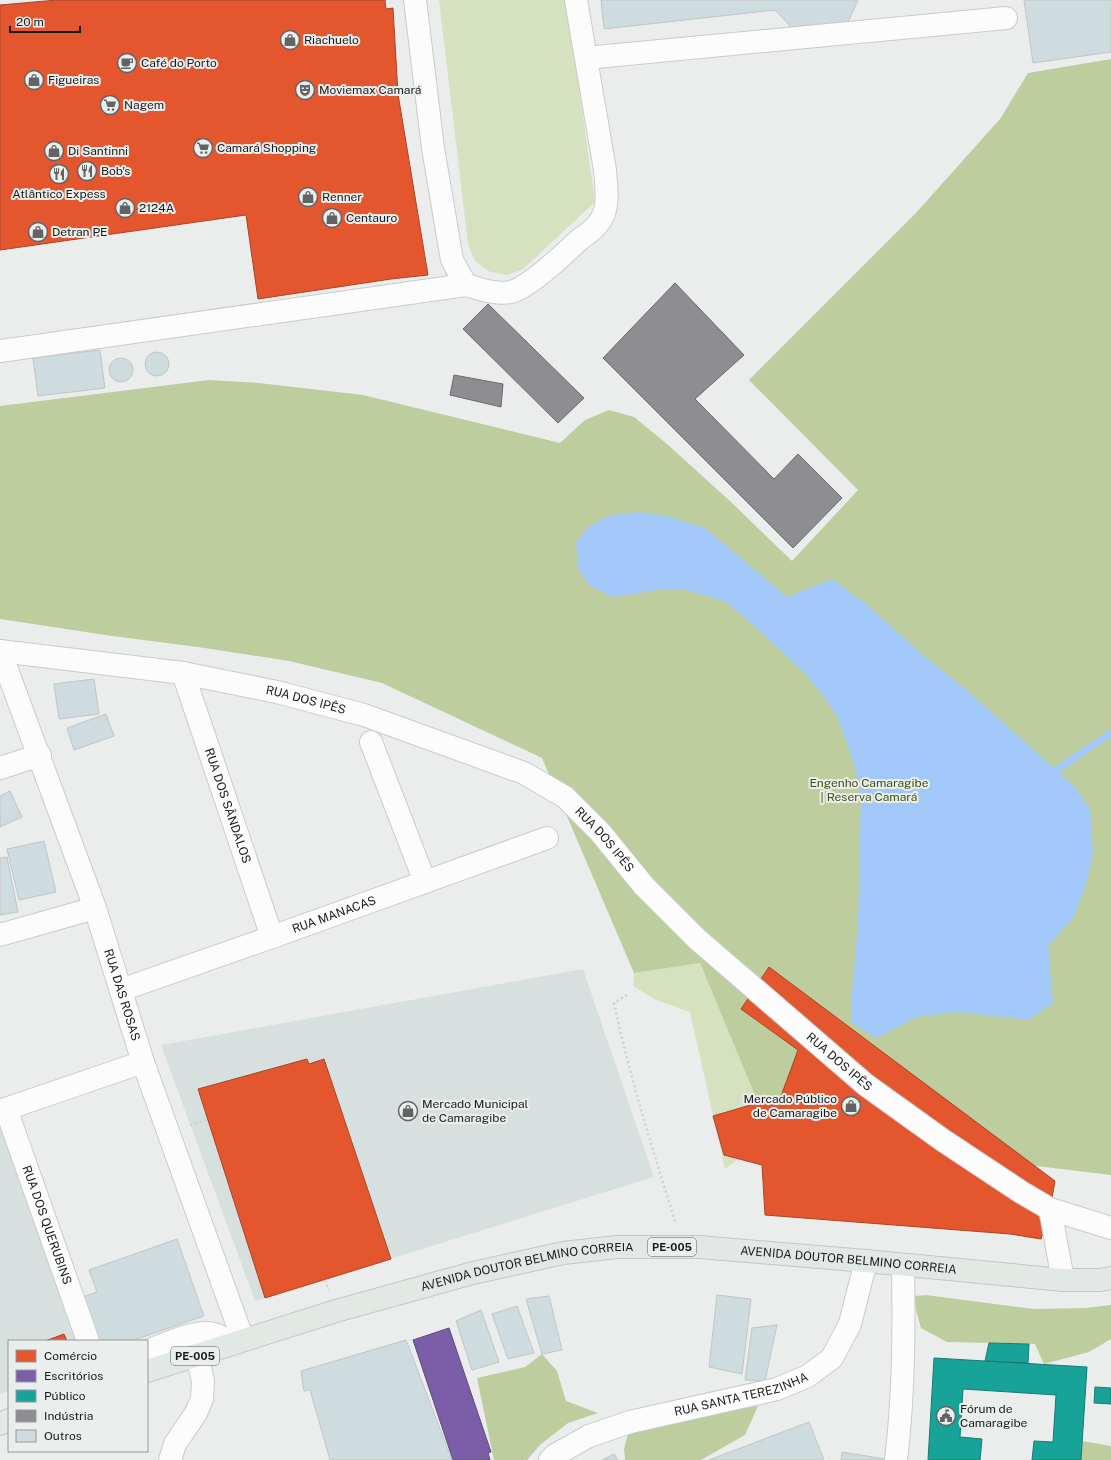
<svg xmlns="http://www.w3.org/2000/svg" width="1111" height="1460" viewBox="0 0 1111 1460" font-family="'Public Sans',sans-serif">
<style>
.built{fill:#d8e0df}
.green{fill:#d6e2bf}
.forest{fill:#bdcd9e}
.water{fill:#a2c8f9}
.shops{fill:#e4572e;stroke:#a74528}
.offices{fill:#7b5ea7;stroke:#5e4a7d}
.public{fill:#17a398;stroke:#187a72}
.industry{fill:#8d8d92;stroke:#6a6b6e}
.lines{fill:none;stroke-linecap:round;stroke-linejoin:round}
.stream{stroke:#a2c8f9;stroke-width:7}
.building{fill:#cedbdf;stroke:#c3c5c4}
.minor-casing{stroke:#c9cbca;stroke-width:24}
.major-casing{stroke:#c5c7c6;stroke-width:24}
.path{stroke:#cfd0d0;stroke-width:2.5;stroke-dasharray:2 3;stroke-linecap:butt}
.minor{stroke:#fcfcfc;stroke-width:22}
.major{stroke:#e2e8e4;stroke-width:22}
.labels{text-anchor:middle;stroke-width:4;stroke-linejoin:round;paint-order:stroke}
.shield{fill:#eaeeed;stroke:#585a59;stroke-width:1}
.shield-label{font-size:11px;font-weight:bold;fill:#191b1a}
.poi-label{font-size:12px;fill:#191b1a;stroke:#eaeeed;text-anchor:start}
.street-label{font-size:12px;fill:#191b1a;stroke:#eaeeed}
.park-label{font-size:12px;fill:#3e4f11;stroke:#eaeeed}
</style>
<rect width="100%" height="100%" fill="#ebedec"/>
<path class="built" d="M 583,969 L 654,1177 L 255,1301 L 161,1045 Z
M 0,1115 L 78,1341 L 9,1341 L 9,1391 L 0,1394 Z"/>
<path class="green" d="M 439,0 L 567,0 L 595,202 L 523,269 L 508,275 L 490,272 L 475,261 L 468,244 Z
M 700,963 L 771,1134 L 725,1169 L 690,1012 L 656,1000 L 633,986 L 634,973 Z"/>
<path class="forest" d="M 1111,59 L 1111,1175 L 771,1134 L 700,963 L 634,973 L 542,758 L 382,683 L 289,661 L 198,647 L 112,636 L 0,619 L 0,406 L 209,380 L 259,383 L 363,395 L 560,443 L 585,420 L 609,410 L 634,417 L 667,444 L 731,502 L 792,561 L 858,490 L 749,380 L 915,214 L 1000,119 L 1028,73 Z
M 926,1295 L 1034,1309 L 1086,1308 L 1111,1305 L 1111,1339 L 1089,1352 L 1044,1364 L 1035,1344 L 947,1342 L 921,1328 L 916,1310 L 915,1296 Z
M 542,1354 L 557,1371 L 566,1401 L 598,1413 L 568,1423 L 540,1445 L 527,1460 L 494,1460 L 477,1378 L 525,1367 Z
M 758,1406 L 745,1435 L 701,1460 L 625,1460 L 624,1449 L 628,1434 C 671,1422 713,1413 758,1406 Z
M 1082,1441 L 1111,1446 L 1111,1460 L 1080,1460 Z"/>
<path class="water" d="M 638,512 L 667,516 L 705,528 L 787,597 L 832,579 L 866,604 L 924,656 L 969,692 L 1075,787 L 1090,809 L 1093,852 L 1085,888 L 1073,918 L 1048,946 L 1053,1003 L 1028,1020 L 958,1012 L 917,1017 L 876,1038 L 852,1023 L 851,1003 L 858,924 L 861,794 L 855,768 L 847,743 L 837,717 L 823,695 L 805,674 L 761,632 L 726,602 L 686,590 L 657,590 L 613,597 L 591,587 L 578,569 L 576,543 L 589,526 L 611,515 Z"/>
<path class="shops" d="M 57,0 L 385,0 L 386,9 L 393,8 L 398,94 L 428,275 L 391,279 L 258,299 L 246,215 L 0,250 L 0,5 Z
M 769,967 L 1055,1181 L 1050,1209 L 1041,1239 L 1010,1234 L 765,1215 L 762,1165 L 724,1155 L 713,1116 L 781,1096 L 798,1050 L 741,1009 Z
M 307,1059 L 309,1064 L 324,1059 L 391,1259 L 265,1298 L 198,1089 Z
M 64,1334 L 67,1341 L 45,1341 Z"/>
<path class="offices" d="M 449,1328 L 491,1452 L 488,1453 L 490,1460 L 453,1460 L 413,1340 Z"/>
<path class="public" d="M 989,1343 L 1029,1344 L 1028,1363 L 985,1361 Z
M 934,1358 L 1087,1367 L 1081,1460 L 1032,1460 L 1034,1441 L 1053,1442 L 1056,1395 L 963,1389 L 960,1437 L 982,1439 L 980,1460 L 928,1460 Z
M 1095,1387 L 1111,1388 L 1111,1404 L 1094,1403 Z"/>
<path class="industry" d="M 675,283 L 744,355 L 695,399 L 774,479 L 798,454 L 842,498 L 793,548 L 603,358 Z
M 488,304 L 584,398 L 558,423 L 463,329 Z
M 454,375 L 503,384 L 501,407 L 450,395 Z"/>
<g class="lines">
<path class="stream" d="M 1056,770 L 1111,733"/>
</g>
<path class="building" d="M 601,0 L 858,0 L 848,22 L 791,27 L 775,10 L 604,29 Z
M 1024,0 L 1111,0 L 1111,52 L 1033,63 Z
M 100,350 L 105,388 L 38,396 L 33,358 Z
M145 364a12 12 0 1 1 24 0a12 12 0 1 1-24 0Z
M109 370a12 12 0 1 1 24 0a12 12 0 1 1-24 0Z
M 94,679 L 99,714 L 59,719 L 54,684 Z
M 106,714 L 114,736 L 74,750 L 67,728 Z
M 10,791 L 22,817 L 0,827 L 0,796 Z
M 44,841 L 56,892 L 19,900 L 7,849 Z
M 7,857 L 18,912 L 0,915 L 0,858 Z
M 177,1239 L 204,1316 L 131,1341 L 98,1341 L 83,1297 L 97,1292 L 89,1270 Z
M 717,1295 L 751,1299 L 742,1374 L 709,1367 Z
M 549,1296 L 562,1350 L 542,1354 L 526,1299 Z
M 517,1306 L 534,1353 L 508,1359 L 492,1314 Z
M 481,1310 L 499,1362 L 472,1370 L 456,1321 Z
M 777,1325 L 765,1381 L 745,1380 L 752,1328 Z
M 406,1340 L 452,1460 L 330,1460 L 310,1390 L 304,1391 L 301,1371 Z
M 809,1422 L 824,1460 L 709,1460 Z
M 842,1452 L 885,1459 L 885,1460 L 841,1460 Z
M 614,1454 L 618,1460 L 602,1460 Z"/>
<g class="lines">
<defs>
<g id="minor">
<path d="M 415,0 L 433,148 L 452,260 L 466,285 C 481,289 495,295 511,292 C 530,287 564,254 579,240 C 586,235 595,229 600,221 C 610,207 606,187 605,170 L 576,0"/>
<path d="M 586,58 L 1006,18"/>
<path d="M 0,351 L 466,285"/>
<path id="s1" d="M 0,651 L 183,673 L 277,692 L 364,715 L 524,773 L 565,797 L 600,832 L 644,886 L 697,939 L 866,1085 L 944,1141 L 1021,1192 L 1050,1209 L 1111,1228"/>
<path id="s2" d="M 0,651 L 95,908 L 143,1062 L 243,1340"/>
<path id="s3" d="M 183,673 L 272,937"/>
<path d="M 371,742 L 425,882"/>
<path d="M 0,768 L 40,755"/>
<path d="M 0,935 L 95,908"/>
<path id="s4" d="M 121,990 L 272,937 L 547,838"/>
<path id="s5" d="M 6,1109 L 88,1341"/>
<path d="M 0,1111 L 143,1062"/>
<path d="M 1050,1209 L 1063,1280"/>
<path d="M 147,1351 C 163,1345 190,1332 207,1333 C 217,1333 225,1339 232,1344"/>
<path d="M 170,1460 L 175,1444 L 196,1413 L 202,1399 L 203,1381 L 197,1355"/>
<path id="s6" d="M 550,1460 L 555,1455 L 589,1436 L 630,1422 L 777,1389 L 808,1376 L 832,1358 L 850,1324 L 866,1261"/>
<path d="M 896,1460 C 904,1394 904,1331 903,1265"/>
</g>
<g id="major">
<path id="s7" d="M 147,1371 L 336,1311 L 473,1273 L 563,1253 L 617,1247 L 699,1247 L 866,1261 L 1063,1280 L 1100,1280 L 1111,1278"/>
<path d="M 0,1424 L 9,1420"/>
</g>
</defs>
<use href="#minor" class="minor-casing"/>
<use href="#major" class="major-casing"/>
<path class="path" d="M 627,995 L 614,1003 C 630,1078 653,1151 676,1224
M 190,1125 L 208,1119
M 325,1280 L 329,1290"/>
<use href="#minor" class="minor"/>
<use href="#major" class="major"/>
</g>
<defs>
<symbol id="shop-ring" viewBox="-11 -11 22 22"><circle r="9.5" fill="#eaeeed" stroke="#626464" stroke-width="1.5"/><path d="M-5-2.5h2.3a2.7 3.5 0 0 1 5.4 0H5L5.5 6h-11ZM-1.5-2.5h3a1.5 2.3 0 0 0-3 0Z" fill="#626464"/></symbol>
<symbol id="cafe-ring" viewBox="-11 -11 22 22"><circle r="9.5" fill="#eaeeed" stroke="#626464" stroke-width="1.5"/><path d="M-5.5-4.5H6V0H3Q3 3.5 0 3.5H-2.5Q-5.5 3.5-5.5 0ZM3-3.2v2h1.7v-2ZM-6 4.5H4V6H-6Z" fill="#626464"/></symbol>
<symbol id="theatre-ring" viewBox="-11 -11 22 22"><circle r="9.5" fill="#eaeeed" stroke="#626464" stroke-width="1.5"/><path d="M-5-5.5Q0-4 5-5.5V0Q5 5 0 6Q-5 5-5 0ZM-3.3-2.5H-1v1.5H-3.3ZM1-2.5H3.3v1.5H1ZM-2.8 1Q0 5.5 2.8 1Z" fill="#626464"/></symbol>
<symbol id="supermarket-ring" viewBox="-11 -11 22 22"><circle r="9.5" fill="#eaeeed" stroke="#626464" stroke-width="1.5"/><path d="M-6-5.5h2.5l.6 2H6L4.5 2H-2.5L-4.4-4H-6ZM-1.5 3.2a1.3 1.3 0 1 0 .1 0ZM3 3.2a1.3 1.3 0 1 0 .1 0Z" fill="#626464"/></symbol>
<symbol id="restaurant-ring" viewBox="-11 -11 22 22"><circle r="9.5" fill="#eaeeed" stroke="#626464" stroke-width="1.5"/><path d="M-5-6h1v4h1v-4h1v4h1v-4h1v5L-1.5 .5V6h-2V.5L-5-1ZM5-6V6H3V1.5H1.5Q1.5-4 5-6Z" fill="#626464"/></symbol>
<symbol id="civic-ring" viewBox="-11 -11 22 22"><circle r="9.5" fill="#eaeeed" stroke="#626464" stroke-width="1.5"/><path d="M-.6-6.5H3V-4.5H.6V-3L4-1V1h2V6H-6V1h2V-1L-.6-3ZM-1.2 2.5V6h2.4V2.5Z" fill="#626464"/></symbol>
</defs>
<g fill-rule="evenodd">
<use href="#shop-ring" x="279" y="29" width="22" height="22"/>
<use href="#cafe-ring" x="116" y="52" width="22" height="22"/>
<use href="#shop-ring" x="23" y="69" width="22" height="22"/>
<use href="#theatre-ring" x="294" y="79" width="22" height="22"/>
<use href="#supermarket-ring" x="99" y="94" width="22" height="22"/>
<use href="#supermarket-ring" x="192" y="137" width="22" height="22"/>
<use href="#shop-ring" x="43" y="140" width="22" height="22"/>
<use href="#restaurant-ring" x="76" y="160" width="22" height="22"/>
<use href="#restaurant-ring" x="48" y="163" width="22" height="22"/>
<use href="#shop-ring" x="297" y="186" width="22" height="22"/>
<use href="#shop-ring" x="114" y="197" width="22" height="22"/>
<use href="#shop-ring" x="321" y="207" width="22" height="22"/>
<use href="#shop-ring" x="27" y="221" width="22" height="22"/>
<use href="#shop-ring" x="840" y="1095" width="22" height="22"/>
<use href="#shop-ring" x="397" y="1100" width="22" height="22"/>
<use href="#civic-ring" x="935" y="1405" width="22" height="22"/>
</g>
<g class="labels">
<g class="shield">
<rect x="648" y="1238" width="48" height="18" rx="3"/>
<rect x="171" y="1347" width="48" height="18" rx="3"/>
</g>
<g class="shield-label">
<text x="672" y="1251">PE-005</text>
<text x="195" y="1360">PE-005</text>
</g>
<g class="poi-label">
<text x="304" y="44">Riachuelo</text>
<text x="141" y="67">Café do Porto</text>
<text x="48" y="84">Figueiras</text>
<text x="319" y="94">Moviemax Camará</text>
<text x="124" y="109">Nagem</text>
<text x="217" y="152">Camará Shopping</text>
<text x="68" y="155">Di Santinni</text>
<text x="101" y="175">Bob's</text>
<text x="59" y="198" text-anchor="middle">Atlântico Expess</text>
<text x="322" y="201">Renner</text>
<text x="139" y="212">2124A</text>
<text x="346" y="222">Centauro</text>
<text x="52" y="236">Detran PE</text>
<text x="837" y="1103" text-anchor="end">Mercado Público<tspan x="837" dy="14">de Camaragibe</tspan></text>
<text x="422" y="1108">Mercado Municipal<tspan x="422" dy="14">de Camaragibe</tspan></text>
<text x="960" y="1413">Fórum de<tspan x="960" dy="14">Camaragibe</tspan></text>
</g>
<g class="street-label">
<text dy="4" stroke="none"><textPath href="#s1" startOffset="310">RUA DOS IPÊS</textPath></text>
<text dy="4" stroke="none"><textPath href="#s3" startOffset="140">RUA DOS SÂNDALOS</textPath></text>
<text dy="4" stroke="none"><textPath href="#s1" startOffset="646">RUA DOS IPÊS</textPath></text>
<text dy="4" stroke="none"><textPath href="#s4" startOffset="226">RUA MANACAS</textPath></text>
<text dy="4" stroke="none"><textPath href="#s2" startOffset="365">RUA DAS ROSAS</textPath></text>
<text dy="4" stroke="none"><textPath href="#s1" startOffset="970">RUA DOS IPÊS</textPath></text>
<text dy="4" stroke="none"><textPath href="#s5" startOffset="123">RUA DOS QUERUBINS</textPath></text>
<text dy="4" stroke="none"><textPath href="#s7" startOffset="719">AVENIDA DOUTOR BELMINO CORREIA</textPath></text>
<text dy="4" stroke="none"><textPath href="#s7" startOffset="395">AVENIDA DOUTOR BELMINO CORREIA</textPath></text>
<text dy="4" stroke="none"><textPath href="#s6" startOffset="204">RUA SANTA TEREZINHA</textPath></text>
</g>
<g class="park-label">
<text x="869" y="787">Engenho Camaragibe<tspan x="869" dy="14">| Reserva Camará</tspan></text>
</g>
</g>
<rect x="8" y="1340" width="140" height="112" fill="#eaeeed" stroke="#969a99"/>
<rect x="16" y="1350" width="20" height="12" fill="#e4572e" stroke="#969a99"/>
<text x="44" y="1360" font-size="12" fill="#191b1a">Comércio</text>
<rect x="16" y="1370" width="20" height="12" fill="#7b5ea7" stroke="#969a99"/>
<text x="44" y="1380" font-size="12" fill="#191b1a">Escritórios</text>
<rect x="16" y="1390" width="20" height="12" fill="#17a398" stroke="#969a99"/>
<text x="44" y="1400" font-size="12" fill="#191b1a">Público</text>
<rect x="16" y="1410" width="20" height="12" fill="#8d8d92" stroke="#969a99"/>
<text x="44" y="1420" font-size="12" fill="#191b1a">Indústria</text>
<rect x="16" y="1430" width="20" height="12" fill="#cedbdf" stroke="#969a99"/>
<text x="44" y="1440" font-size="12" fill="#191b1a">Outros</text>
<path d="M10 26v6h70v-6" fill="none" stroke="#191b1a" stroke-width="2"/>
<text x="16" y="26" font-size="12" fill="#191b1a" stroke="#eaeeed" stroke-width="3" paint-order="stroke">20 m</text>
</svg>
